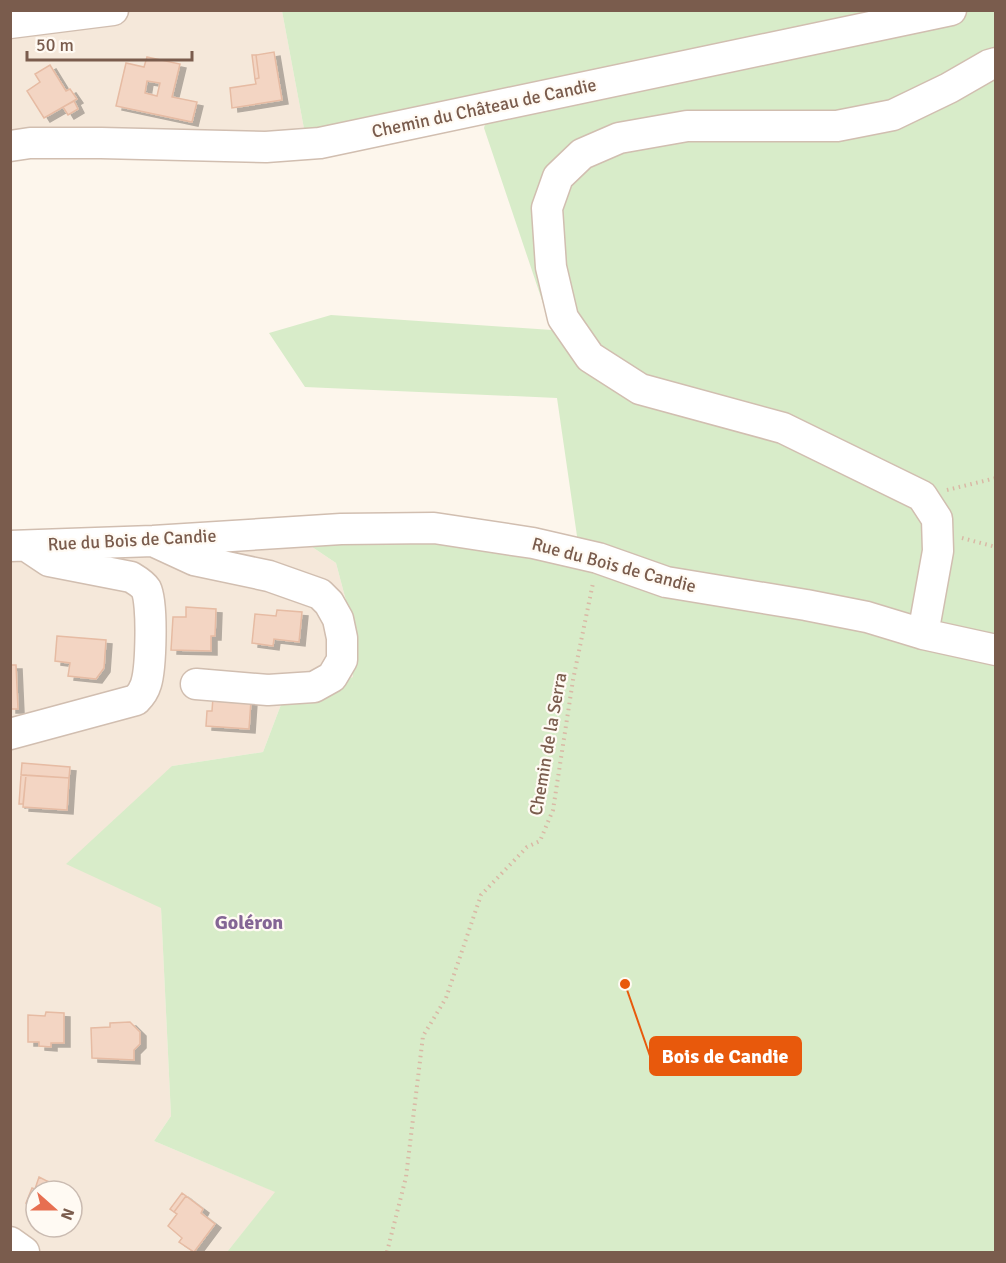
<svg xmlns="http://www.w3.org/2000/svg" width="1006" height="1263" viewBox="0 0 1006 1263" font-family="Signika,sans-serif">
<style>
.residential{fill:#f5e8da;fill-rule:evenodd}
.green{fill:#d8ecc9}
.building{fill:#f3d5c3;stroke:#e6bba3;stroke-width:1.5;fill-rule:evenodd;filter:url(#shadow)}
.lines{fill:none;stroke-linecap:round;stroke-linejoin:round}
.minor-casing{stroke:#d1beb0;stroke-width:33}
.path{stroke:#d9b8a5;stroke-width:4;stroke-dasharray:1.5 4.5;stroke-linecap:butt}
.minor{stroke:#fff;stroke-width:30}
.labels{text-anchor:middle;stroke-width:4.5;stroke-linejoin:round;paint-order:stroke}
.street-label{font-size:18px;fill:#7a5c4d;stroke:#fffaf3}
.neighbourhood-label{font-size:20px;font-weight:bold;fill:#846695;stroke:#fffaf3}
.leader{fill:none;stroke:#e8590c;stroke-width:2}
.callout-dot{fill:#e8590c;stroke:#fffaf3;stroke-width:2}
.callout{fill:#e8590c;stroke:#e8590c;stroke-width:2}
.callout-label{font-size:20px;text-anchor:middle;font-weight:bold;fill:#fff}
</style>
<defs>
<filter id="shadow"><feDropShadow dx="6" dy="4" stdDeviation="0" flood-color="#0004"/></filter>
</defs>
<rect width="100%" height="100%" fill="#fdf6ec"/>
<path class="residential" d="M 11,11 L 282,11 L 305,134 L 177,159 L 28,157 L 11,161 Z
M 275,522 L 336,563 L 349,612 L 353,677 L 285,694 L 263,752 L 172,766 L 161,907 L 171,1116 L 154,1141 L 276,1192 L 227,1252 L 11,1252 L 11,538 ZM 36,1191 L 72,1191 L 72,1227 L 36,1227 Z"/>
<path class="green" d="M 282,11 L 995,11 L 995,1252 L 227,1252 L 275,1192 L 154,1141 L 171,1116 L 161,908 L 66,864 L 172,766 L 263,752 L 285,694 L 353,677 L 349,612 L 336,563 L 275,522 L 578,543 L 557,398 L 305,387 L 269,333 L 331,315 L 552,330 L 484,128 L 493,94 L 305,134 Z"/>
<path class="building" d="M 274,52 L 282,100 L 232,108 L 230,88 L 256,84 L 255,79 L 259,78 L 256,55 Z
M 252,55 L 256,55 L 259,78 L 255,79 Z
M 147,57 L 180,64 L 172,97 L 197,102 L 192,122 L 116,106 L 126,63 L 144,67 ZM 147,81 L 160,83 L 157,96 L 145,93 Z
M 50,65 L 66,91 L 70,89 L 77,99 L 44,118 L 27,91 L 40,82 L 35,74 Z
M 74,101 L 78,109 L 68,115 L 63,107 Z
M 186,607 L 216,609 L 215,636 L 211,636 L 211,651 L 171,650 L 173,617 L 186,617 Z
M 277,610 L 302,612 L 299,642 L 274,639 L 273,646 L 252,643 L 255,614 L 276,616 Z
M 57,636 L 106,640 L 104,668 L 96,679 L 68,676 L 70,663 L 55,661 Z
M 10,665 L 16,665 L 18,709 L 10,709 Z
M 213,697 L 251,700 L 249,729 L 206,726 L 207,711 L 212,711 Z
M 22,763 L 70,767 L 69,778 L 21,775 Z
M 21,775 L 26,775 L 23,804 L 19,804 Z
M 26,775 L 69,778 L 67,810 L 23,807 Z
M 46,1012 L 64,1013 L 64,1043 L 51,1043 L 51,1047 L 39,1046 L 39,1042 L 28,1042 L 28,1015 L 45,1016 Z
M 130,1022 L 140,1032 L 140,1044 L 134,1050 L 134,1060 L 92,1058 L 91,1028 L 110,1027 L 110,1023 Z
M 39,1177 L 47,1181 L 42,1191 L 35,1189 Z
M 47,1181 L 70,1190 L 42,1191 Z
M 32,1188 L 40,1191 L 36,1191 L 36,1212 L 33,1211 L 35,1207 L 26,1203 Z
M 182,1193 L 186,1196 L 174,1212 L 170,1209 Z
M 186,1196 L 203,1209 L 201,1213 L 215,1224 L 194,1252 L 179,1242 L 182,1238 L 168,1226 L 177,1214 L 174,1212 Z"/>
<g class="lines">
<defs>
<path id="minor" d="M 10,23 L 113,10
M 10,146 L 30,143 L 101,143 L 266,147 L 320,143 L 951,10
M 155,542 L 194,560 L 269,576 L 320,594 L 329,603 L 338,619 L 342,638 L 342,660 L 332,677 L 314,687 L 268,690 L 196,684
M 10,546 L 153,541 L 341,529 L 434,528 L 533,543 L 598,558 L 666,582 L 806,605 L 867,617 L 923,634 L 996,650
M 923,634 L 938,551 L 937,519 L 922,496 L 783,428 L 640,389 L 590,357 L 563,318 L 551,267 L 547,208 L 558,177 L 582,154 L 619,138 L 687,126 L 837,126 L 893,115 L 949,88 L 989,65 L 996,63
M 10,734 L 136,700 C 141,695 144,691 146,684 C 151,668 153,603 146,589 C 143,584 136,580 131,577 L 49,561 L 31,549
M 10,1242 L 24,1252"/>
</defs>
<use href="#minor" class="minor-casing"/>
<path class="path" d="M 947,490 L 996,478
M 962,538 L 996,547
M 387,1252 L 406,1177 L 423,1036 L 446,998 L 481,895 L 527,847 L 540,841 L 553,810 L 573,680 L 593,583"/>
<use href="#minor" class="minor"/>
</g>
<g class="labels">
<g class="street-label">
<text transform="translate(484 108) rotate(-12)" y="6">Chemin du Château de Candie</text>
<text transform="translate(132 540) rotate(-3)" y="6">Rue du Bois de Candie</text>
<text transform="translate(614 565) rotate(15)" y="6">Rue du Bois de Candie</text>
<text transform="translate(548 744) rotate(-80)" y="6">Chemin de la Serra</text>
</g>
<g class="neighbourhood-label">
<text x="249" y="929">Goléron</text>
</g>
</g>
<path class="leader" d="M625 984L650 1056"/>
<circle class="callout-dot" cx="625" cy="984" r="6"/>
<rect class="callout" x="650" y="1037" width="151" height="38" rx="6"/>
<g class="callout-label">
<text x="725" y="1063">Bois de Candie</text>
</g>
<rect width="1006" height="1263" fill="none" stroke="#7a5c4d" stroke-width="24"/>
<g transform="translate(54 1209) rotate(111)"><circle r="28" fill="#fffaf3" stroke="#cabbb1" stroke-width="1.5"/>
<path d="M0-4.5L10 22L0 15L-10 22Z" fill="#e76f51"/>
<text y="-9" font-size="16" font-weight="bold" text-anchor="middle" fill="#7a5c4d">N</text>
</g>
<path d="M27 51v9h165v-9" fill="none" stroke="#7a5c4d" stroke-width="3"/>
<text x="36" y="51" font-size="18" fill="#7a5c4d" stroke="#fffaf3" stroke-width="4.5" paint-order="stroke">50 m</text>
</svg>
